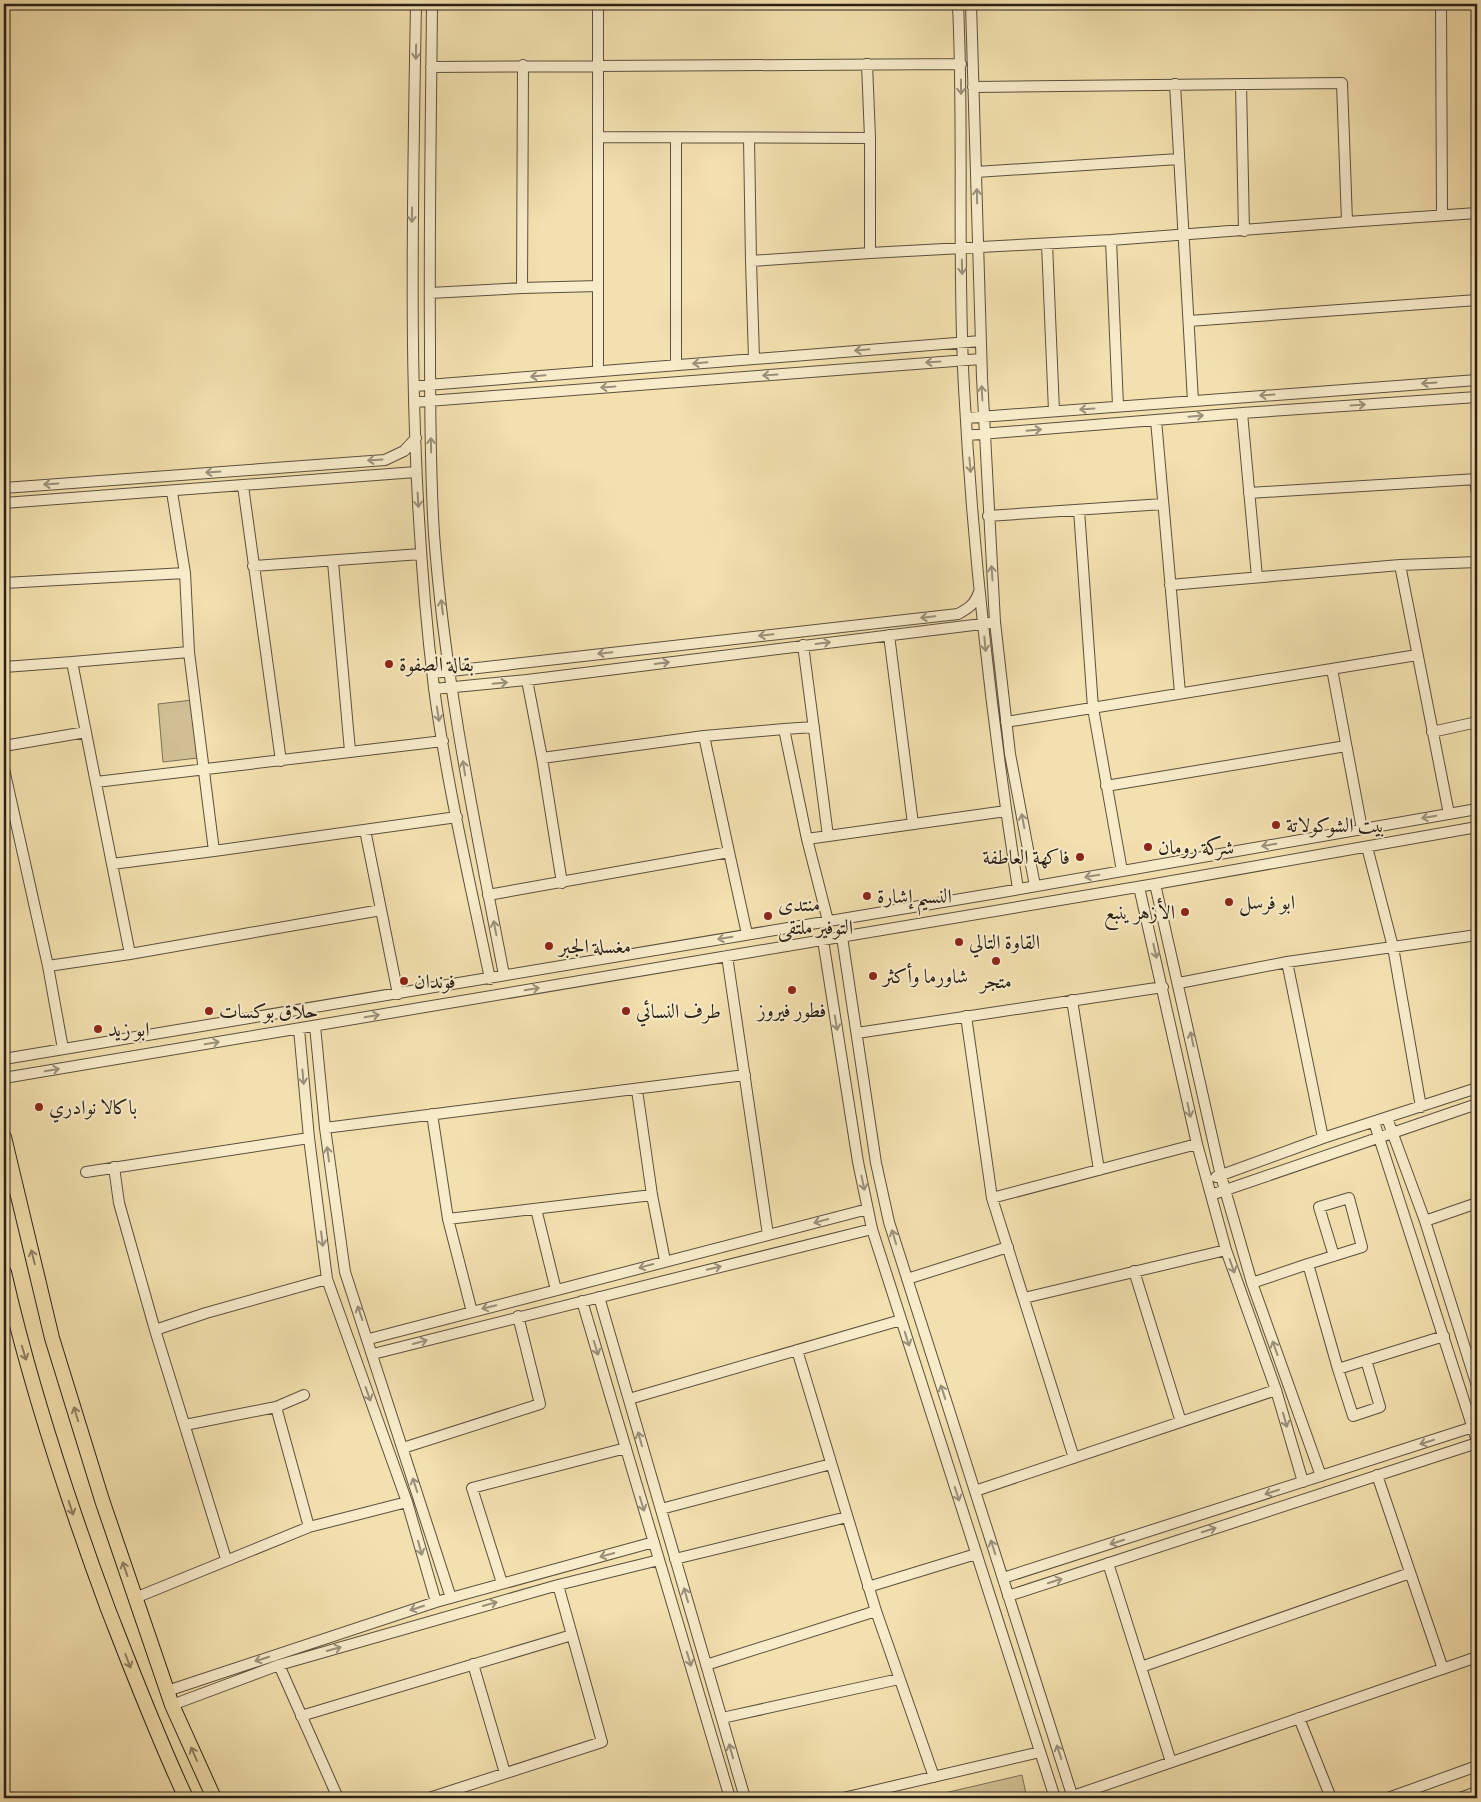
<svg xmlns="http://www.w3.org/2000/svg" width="1481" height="1802" viewBox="0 0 1481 1802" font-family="Alegreya,Amiri,serif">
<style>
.green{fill:#d0bf94;stroke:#7c7056}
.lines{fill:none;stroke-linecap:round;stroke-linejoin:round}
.minor-casing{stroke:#5b503d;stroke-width:12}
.major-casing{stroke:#292017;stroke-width:16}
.minor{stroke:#f7ebca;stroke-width:10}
.major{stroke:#f2e0ae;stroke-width:14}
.oneway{stroke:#9a9079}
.oneway2{stroke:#8e8062}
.poi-dot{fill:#8f2418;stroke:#f7ebca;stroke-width:2}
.labels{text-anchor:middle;stroke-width:4;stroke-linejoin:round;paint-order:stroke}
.poi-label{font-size:20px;fill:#292017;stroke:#f7ebca;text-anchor:start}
</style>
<rect width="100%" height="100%" fill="#f2e0ae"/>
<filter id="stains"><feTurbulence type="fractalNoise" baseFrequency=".004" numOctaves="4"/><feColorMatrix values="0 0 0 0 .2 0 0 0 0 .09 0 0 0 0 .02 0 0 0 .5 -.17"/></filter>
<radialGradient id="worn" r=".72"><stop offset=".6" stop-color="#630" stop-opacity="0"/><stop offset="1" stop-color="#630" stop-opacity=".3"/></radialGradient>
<path class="green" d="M 192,700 L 198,758 L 163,762 L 158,704 Z
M 1022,1775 L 1027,1798 L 923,1798 Z"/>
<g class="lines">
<defs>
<path id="minor" d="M 416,4 C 412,232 406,461 434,688 C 447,786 470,882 490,979
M 432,4 C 431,117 429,230 430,343 C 430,406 430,471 434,534 C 445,683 476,829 504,975
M 598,4 L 598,371
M 958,4 C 964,132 957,260 964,388 C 973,556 992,723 1018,889
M 971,4 L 982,378 L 995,622 L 1010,754 L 1035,886
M 1441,4 L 1442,215
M 867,64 L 870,138
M 523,65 L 522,288 L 598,286
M 431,67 L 961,64
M 1175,84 L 1193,401
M 1241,84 L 1244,231
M 973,87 L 1342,83 L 1347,222 L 1477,213
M 598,137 L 870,138 L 870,253 L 751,261 L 754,359
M 676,138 L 676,365
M 749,138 L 751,261
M 976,172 L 1179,159
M 1111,240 L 1118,406
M 1047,244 L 1054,411
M 870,253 L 1111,240 L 1347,222
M 430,293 L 522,288
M 1189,321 L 1477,300
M 415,386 L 981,341
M 415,402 L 981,359
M 1242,413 L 1257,577
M 966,418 L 1477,380
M 1156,420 L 1180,693
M 968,435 L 1242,413 L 1477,397
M 1475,479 L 1477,494
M 243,486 L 281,761
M 4,488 L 385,460 L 404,451 L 416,438
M 172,492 L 185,573 L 189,652 L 214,851 L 457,817
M 1249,493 L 1477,479
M 4,503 L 416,472
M 1079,510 L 1093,708 L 1122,871
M 988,516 L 1163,504
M 333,562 L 350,751
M 1400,565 L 1449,814
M 253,566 L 421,554
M 4,583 L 185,573
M 1170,585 L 1400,565 L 1477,562
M 889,635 L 913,824
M 803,645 L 828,836
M 72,662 L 189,652
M 4,667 L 72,662 L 112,864 L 214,851
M 1332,669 L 1362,829
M 433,673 L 958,614 C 969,608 975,604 979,592
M 527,680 L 542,758 L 704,736 L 729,852
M 434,689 L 527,680 L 990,623
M 1006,722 L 1417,655
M 784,729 L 814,727
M 1432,732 L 1477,722
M 704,736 L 784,729 L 807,839 L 1006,811
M 4,746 L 86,732
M 542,758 L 562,883
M 4,769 L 48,966 L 63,1049
M 96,782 L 443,741
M 1106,786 L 1346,746
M 365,830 L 398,994
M 807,839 L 828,921
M 1367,847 L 1393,947 L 1421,1107
M 112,864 L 130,954
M 1155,884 L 1221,1176 L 1252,1283 L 1321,1476
M 1139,887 L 1197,1144 L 1226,1250 L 1276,1390 L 1303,1482
M 488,895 L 729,852 L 747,934
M 842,937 L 876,1163 L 889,1222 L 1073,1798
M 823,940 L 858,1162 L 872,1229 L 1055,1798
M 727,956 L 768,1235
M 1287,962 L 1323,1138
M 48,966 L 130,954 L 381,910
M 1179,983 L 1287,962 L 1477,935
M 1072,1000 L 1099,1170
M 966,1016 L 992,1198 L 1074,1458
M 315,1026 L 325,1128 L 345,1272 L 451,1598
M 299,1029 L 309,1138 L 327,1279 L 407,1502 L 436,1602
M 857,1033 L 1163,987
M 4,1059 L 997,893 L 1477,809
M 4,1078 L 1155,884 L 1477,827
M 637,1090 L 652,1195 L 665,1261
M 432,1114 L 448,1219 L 472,1312
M 1387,1118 L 1425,1221 L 1477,1386
M 1374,1122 L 1477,1441
M 325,1128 L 745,1075
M 114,1167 L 119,1203 L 155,1330 L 226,1559
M 86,1172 L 309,1138
M 1216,1177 L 1323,1138 L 1477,1088
M 1211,1195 L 1477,1104
M 992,1198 L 1197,1144
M 536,1209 L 556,1290
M 448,1219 L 652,1195
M 1425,1221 L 1477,1203
M 1334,1256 L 1319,1207 L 1349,1198 L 1362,1247 L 1308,1264 L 1338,1369 L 1444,1336
M 1134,1271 L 1181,1422
M 907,1279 L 1008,1247
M 1252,1283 L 1308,1264
M 599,1297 L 745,1798
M 1024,1298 L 1226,1250
M 582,1301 L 730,1798
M 155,1330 L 206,1313 L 327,1279
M 369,1339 L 868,1209
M 797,1350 L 876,1611 L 934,1777
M 373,1354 L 872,1229
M 1338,1369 L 1353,1416 L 1380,1407 L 1366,1360
M 629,1399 L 901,1320
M 185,1425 L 276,1407 L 304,1395
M 403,1448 L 540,1404 L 518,1316
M 1377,1475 L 1443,1669
M 975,1491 L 1276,1390
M 661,1509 L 831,1464
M 309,1527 L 407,1502
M 675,1559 L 847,1517
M 1108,1563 L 1171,1762
M 1003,1578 L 1473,1427
M 502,1583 L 472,1488 L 626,1448
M 868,1587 L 976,1554
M 1008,1596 L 1477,1443
M 135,1598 L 309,1527 L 276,1407
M 473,1664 L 505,1773
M 279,1665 L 338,1798
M 706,1665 L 876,1611
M 1141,1667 L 1410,1573
M 167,1691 L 436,1602 L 654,1542
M 172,1705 L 279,1665 L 558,1585 L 659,1560
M 301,1716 L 572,1635
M 722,1718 L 899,1679
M 1299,1718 L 1331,1798
M 1073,1796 L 1477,1657
M 429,1798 L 602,1742 L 558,1585
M 843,1798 L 1040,1752
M 1388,1798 L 1477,1766
M 1460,1798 L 1477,1792"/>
<path id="major" d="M 4,1137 L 52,1338 L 102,1500 L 172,1705 L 214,1798
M 4,1272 C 30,1386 67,1498 108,1609 C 133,1673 157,1736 186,1798"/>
</defs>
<use href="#minor" class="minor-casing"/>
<use href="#major" class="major-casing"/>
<use href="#minor" class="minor"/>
<use href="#major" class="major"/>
</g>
<defs><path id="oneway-shaft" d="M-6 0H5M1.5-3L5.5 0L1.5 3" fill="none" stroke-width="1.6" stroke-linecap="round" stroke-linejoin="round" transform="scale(1.25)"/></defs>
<g class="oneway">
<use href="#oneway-shaft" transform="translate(416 52) rotate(91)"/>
<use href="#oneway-shaft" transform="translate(961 87) rotate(90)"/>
<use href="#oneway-shaft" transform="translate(977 196) rotate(-91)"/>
<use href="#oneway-shaft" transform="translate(412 215) rotate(91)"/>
<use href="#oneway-shaft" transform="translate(962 267) rotate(89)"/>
<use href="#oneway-shaft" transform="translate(862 350) rotate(175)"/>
<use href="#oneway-shaft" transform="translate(933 362) rotate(176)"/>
<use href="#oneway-shaft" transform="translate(700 363) rotate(175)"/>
<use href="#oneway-shaft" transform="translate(770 375) rotate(176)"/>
<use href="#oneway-shaft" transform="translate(538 376) rotate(175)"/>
<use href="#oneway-shaft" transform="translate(1429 383) rotate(176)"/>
<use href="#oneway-shaft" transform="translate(608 387) rotate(176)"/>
<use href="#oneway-shaft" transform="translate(982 393) rotate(-93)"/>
<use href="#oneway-shaft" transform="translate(1267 395) rotate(176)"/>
<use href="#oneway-shaft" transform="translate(1358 405) rotate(-4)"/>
<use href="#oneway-shaft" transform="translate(1087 409) rotate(176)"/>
<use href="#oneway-shaft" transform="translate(1196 416) rotate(-5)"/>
<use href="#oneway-shaft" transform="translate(1034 430) rotate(-5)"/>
<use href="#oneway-shaft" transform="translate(431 445) rotate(-91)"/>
<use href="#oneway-shaft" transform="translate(375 460) rotate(176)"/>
<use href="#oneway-shaft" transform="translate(970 465) rotate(85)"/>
<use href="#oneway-shaft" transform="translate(213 472) rotate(176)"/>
<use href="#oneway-shaft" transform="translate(51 484) rotate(176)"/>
<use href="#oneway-shaft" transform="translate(418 500) rotate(87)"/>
<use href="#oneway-shaft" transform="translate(992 573) rotate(-94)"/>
<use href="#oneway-shaft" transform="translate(442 607) rotate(-97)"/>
<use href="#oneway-shaft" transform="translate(928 617) rotate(174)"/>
<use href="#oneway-shaft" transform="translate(766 635) rotate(174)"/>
<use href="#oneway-shaft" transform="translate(823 643) rotate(-7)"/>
<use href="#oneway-shaft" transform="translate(985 644) rotate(85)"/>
<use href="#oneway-shaft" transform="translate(605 653) rotate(174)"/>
<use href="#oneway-shaft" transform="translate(662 663) rotate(-7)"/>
<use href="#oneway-shaft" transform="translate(500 683) rotate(-5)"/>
<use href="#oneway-shaft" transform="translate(438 714) rotate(81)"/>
<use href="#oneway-shaft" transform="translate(464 768) rotate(-99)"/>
<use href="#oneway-shaft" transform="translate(1429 817) rotate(170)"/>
<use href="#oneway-shaft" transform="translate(1023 821) rotate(-101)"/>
<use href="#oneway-shaft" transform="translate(1269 845) rotate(170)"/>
<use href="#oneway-shaft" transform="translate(1092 876) rotate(170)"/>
<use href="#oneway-shaft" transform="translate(495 928) rotate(-101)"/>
<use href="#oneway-shaft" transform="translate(725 938) rotate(170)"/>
<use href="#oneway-shaft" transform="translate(1155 951) rotate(77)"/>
<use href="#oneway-shaft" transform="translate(532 989) rotate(-10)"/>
<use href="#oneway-shaft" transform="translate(372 1016) rotate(-10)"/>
<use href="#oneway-shaft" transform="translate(836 1023) rotate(81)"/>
<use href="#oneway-shaft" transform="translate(1192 1039) rotate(-102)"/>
<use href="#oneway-shaft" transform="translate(212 1043) rotate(-10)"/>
<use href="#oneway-shaft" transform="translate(52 1070) rotate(-10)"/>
<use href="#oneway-shaft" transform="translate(303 1077) rotate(85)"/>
<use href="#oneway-shaft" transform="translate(1189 1110) rotate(78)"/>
<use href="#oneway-shaft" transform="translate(328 1154) rotate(-98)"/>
<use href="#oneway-shaft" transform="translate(863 1183) rotate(78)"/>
<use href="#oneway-shaft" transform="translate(821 1221) rotate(165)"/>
<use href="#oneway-shaft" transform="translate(894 1237) rotate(-107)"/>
<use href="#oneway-shaft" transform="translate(322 1239) rotate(83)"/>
<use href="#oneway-shaft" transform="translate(646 1266) rotate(165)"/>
<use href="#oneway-shaft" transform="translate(1232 1266) rotate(70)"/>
<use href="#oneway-shaft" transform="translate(714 1268) rotate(-14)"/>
<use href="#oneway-shaft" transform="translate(489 1307) rotate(166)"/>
<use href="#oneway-shaft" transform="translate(360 1313) rotate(-109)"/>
<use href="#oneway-shaft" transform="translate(907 1339) rotate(72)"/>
<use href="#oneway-shaft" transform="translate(420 1342) rotate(-15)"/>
<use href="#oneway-shaft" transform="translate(596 1348) rotate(73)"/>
<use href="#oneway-shaft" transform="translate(1275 1348) rotate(-110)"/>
<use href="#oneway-shaft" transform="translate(943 1392) rotate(-108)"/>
<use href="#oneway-shaft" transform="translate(368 1394) rotate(70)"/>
<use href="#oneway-shaft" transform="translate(1285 1420) rotate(74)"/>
<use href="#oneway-shaft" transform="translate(640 1439) rotate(-106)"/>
<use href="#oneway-shaft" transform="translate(1427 1442) rotate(162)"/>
<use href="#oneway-shaft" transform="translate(415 1485) rotate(-108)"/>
<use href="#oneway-shaft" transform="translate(1272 1492) rotate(162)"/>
<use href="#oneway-shaft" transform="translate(957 1494) rotate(72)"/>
<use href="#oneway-shaft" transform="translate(642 1504) rotate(73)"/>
<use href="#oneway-shaft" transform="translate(1209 1530) rotate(-18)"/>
<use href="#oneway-shaft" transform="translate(1117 1542) rotate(162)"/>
<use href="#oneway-shaft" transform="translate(993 1547) rotate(-108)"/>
<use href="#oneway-shaft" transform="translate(420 1548) rotate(74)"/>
<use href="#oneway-shaft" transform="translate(607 1555) rotate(165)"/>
<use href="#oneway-shaft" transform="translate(1055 1581) rotate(-18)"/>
<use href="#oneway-shaft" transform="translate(686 1595) rotate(-106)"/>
<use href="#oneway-shaft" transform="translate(490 1604) rotate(-16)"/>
<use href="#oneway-shaft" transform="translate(417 1608) rotate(162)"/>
<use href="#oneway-shaft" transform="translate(334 1649) rotate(-16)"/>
<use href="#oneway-shaft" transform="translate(262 1659) rotate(162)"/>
<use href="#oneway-shaft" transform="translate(689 1659) rotate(73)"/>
<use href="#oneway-shaft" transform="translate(731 1751) rotate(-106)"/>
<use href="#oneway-shaft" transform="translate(1059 1752) rotate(-108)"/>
</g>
<g class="oneway2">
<use href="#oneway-shaft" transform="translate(33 1257) rotate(-104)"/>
<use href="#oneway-shaft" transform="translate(24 1353) rotate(73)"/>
<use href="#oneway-shaft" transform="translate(76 1414) rotate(-107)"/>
<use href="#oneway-shaft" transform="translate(71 1508) rotate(72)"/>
<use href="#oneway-shaft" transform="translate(125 1569) rotate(-109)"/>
<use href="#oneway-shaft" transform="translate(128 1661) rotate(69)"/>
<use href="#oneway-shaft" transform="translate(194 1754) rotate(-114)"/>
</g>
<g class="poi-dot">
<circle cx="389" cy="664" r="5"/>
<circle cx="1276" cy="825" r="5"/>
<circle cx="1148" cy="847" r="5"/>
<circle cx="1080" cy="857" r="5"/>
<circle cx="867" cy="896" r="5"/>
<circle cx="1229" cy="902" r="5"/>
<circle cx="1185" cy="912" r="5"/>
<circle cx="768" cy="916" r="5"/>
<circle cx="959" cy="942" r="5"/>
<circle cx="549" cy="946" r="5"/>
<circle cx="996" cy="961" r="5"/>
<circle cx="873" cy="976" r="5"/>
<circle cx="404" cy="981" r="5"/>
<circle cx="792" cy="990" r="5"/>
<circle cx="209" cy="1011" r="5"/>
<circle cx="626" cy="1011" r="5"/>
<circle cx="98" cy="1029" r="5"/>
<circle cx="39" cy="1107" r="5"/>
</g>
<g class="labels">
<g class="poi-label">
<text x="399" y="671">بقالة الصفوة</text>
<text x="1286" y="832">بيت الشوكولاتة</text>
<text x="1158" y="854">شركة رومان</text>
<text x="1070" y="864" text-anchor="end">فاكهة العاطفة</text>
<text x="877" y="903">النسيم إشارة</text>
<text x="1239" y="909">ابو فرسل</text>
<text x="778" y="911">منتدى<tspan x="778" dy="23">التوفير ملتقى</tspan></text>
<text x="1175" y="919" text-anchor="end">الأزهر ينبع</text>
<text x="969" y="949">القاوة التالي</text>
<text x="559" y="953">مغسلة الجبر</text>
<text x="883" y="983">شاورما وأكثر</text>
<text x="414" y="988">فوندان</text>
<text x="996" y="988" text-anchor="middle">متجر</text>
<text x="792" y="1017" text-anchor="middle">فطور فيروز</text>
<text x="219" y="1018">حلاق بوكسات</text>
<text x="636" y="1018">طرف النسائي</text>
<text x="108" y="1036">ابو زيد</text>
<text x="49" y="1114">باكالا نوادري</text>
</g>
</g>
<rect width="1481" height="1802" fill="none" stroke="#f2e0ae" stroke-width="20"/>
<rect x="5" y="5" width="1471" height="1792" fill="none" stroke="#292017" stroke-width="2.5"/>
<rect x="10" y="10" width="1461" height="1782" fill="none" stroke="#292017"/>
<rect width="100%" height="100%" filter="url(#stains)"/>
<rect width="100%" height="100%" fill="url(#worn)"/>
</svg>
